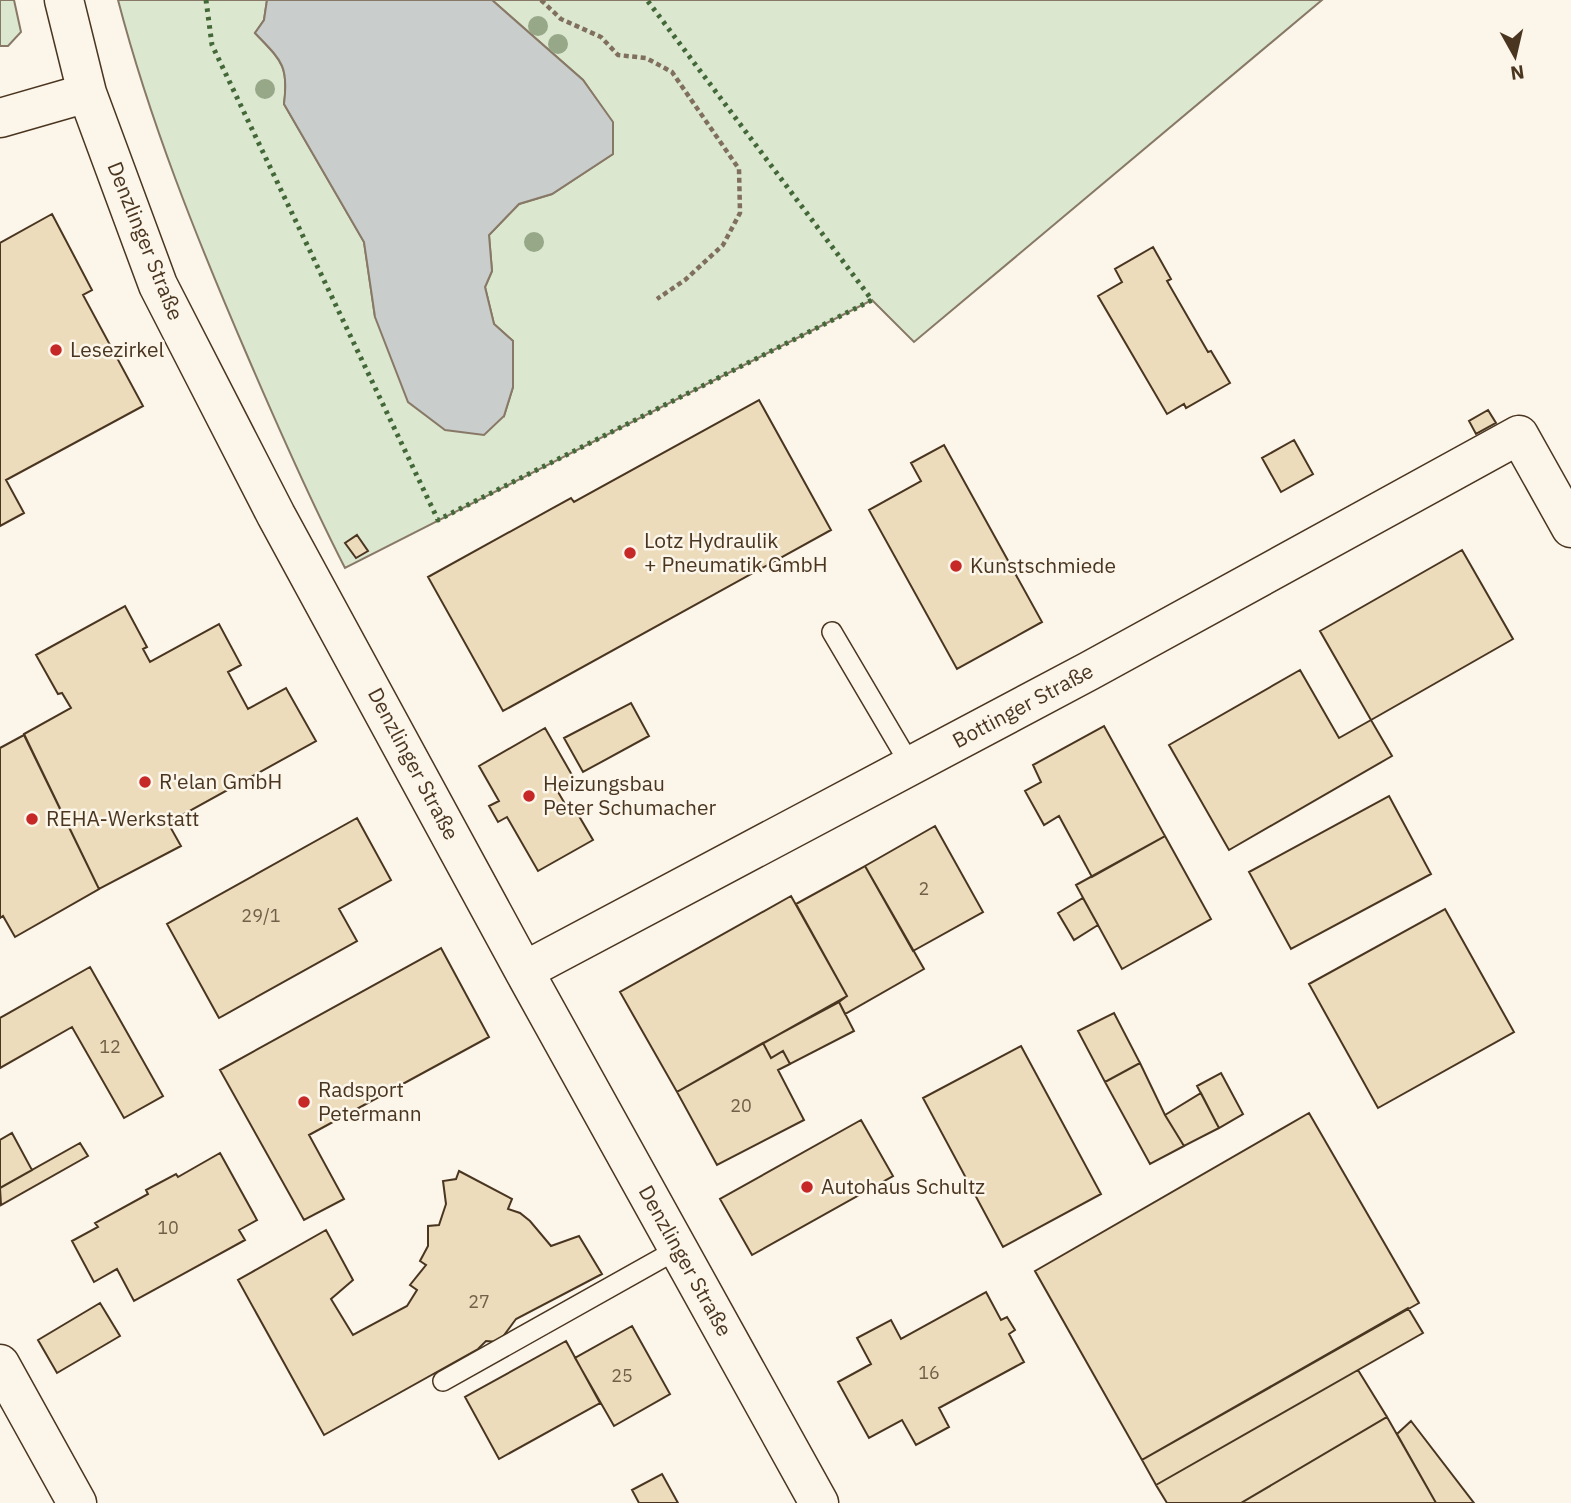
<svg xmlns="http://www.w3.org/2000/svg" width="1571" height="1503" viewBox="0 0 1571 1503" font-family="'IBM Plex Sans',sans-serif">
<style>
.green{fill:#dce7d0;stroke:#887966;stroke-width:2}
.water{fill:#c9cecd;stroke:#887966;stroke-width:2}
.building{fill:#ecdcbc;stroke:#4a3520;stroke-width:2}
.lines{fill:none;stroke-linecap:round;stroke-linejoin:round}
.service-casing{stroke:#4a3520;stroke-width:22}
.minor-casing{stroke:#4a3520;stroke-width:41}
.path{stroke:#7f6f5c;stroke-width:4.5;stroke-dasharray:5 3.5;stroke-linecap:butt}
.service{stroke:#fbf6e9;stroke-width:19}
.minor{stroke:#fbf6e9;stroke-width:38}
.hedge{stroke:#436837;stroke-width:5;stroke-dasharray:3.5 5;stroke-linecap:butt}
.tree{fill:#96a887}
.poi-dot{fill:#c62828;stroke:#fbf6e9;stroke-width:2.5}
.labels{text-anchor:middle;stroke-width:5;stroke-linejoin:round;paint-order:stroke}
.number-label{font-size:18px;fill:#725f47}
.street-label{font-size:21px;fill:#4a3520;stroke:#fbf6e9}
.poi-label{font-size:21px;fill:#4a3520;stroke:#fbf6e9;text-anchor:start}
</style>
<rect width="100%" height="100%" fill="#fbf6e9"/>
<path class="green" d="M 0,0 L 14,0 L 21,32 L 8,46 L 0,46 Z
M 118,0 L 267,0 L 264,20 L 255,33 C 281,61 289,65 284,104 L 364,242 L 375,317 L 504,416 L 513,387 L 513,341 L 494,324 L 485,287 L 492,271 L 489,235 L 519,204 L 552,194 L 613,154 L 612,122 L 583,80 L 492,0 L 1322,0 L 914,342 L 872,300 L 345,568 C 309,498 278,427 247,355 C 197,239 150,122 118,0 Z"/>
<path class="water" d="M 267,0 L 492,0 L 583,80 L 613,122 L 613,154 L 552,194 L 519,204 L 489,235 L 492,271 L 485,287 L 494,324 L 513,341 L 513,387 L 504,416 L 484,435 L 445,430 L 408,402 L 375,317 L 364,242 L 284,104 C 289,65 281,60 255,33 L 264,20 Z"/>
<path class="building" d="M 52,214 L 92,290 L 83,295 L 143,406 L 6,480 L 24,513 L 0,526 L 0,243 Z
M 1153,247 L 1171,279 L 1167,281 L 1208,352 L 1211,351 L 1230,383 L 1186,408 L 1184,404 L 1167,414 L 1098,296 L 1122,282 L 1115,269 Z
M 759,400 L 831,530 L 503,711 L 428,577 L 571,498 L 574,502 Z
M 1488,410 L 1496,423 L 1476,434 L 1469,421 Z
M 1294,440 L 1313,474 L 1281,492 L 1262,458 Z
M 944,445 L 1042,622 L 957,669 L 869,510 L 921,481 L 911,463 Z
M 357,535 L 368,551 L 356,558 L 345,543 Z
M 1462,550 L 1513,639 L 1371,720 L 1320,631 Z
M 125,606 L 147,647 L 143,649 L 150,662 L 219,624 L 241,665 L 228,672 L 248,709 L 286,688 L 316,741 L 168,823 L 181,846 L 99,889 L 24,734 L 71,708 L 62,693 L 58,694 L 36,655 Z
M 1300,670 L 1339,738 L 1371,720 L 1392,756 L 1229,850 L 1169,745 Z
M 631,703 L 649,736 L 583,772 L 564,738 Z
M 1104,726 L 1165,836 L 1092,877 L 1059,816 L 1044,825 L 1025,791 L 1041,782 L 1033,765 Z
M 545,728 L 576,782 L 558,792 L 571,814 L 576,811 L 593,840 L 538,871 L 507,817 L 498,822 L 489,806 L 499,801 L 479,766 Z
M 24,735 L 99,889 L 15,937 L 3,916 L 0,918 L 0,748 Z
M 1389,796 L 1431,874 L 1291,949 L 1249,872 Z
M 357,818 L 391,880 L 339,909 L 357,941 L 219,1018 L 167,924 Z
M 935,826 L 983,912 L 913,951 L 865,866 Z
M 1165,836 L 1211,919 L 1122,969 L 1076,885 Z
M 865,866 L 924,969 L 845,1014 L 839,1002 L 847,996 L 796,904 Z
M 791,896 L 847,996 L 677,1092 L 620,992 Z
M 1083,898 L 1098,925 L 1074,940 L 1058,913 Z
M 1445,909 L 1514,1032 L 1378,1108 L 1309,984 Z
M 441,948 L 489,1037 L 309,1135 L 344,1199 L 304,1220 L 220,1070 Z
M 90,967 L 163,1096 L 124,1118 L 72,1027 L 0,1068 L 0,1018 Z
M 839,1002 L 854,1031 L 790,1064 L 783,1051 L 771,1058 L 763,1043 Z
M 1114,1013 L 1140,1063 L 1105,1082 L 1078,1031 Z
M 763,1043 L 771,1058 L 783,1051 L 790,1064 L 778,1070 L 804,1120 L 717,1165 L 677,1092 Z
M 1021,1046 L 1101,1194 L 1003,1247 L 923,1098 Z
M 1140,1063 L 1165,1115 L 1184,1146 L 1150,1164 L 1105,1082 Z
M 1221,1073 L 1243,1114 L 1219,1128 L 1197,1086 Z
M 1201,1093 L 1219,1128 L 1184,1146 L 1165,1115 Z
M 1309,1113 L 1419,1303 L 1142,1460 L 1035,1271 Z
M 861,1120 L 893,1176 L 752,1255 L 720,1199 Z
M 12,1133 L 32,1170 L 0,1188 L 0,1140 Z
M 80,1143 L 88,1156 L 1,1205 L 0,1188 Z
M 220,1153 L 257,1220 L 239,1230 L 245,1240 L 134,1301 L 117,1269 L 94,1282 L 72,1241 L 98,1227 L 95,1223 L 148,1194 L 146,1190 L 176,1174 L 178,1177 Z
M 459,1171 L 512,1199 L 508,1209 L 520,1213 L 530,1221 L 551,1246 L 579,1236 L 602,1274 L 516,1319 L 499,1342 L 486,1341 L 478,1349 L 324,1435 L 238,1280 L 326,1230 L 353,1280 L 331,1299 L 353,1335 L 407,1306 L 417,1290 L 410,1285 L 426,1265 L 420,1261 L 428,1246 L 428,1226 L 439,1225 L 446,1204 L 443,1181 L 456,1179 Z
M 986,1292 L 1001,1320 L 1007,1317 L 1015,1330 L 1009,1334 L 1024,1362 L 939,1408 L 949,1427 L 916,1445 L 902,1420 L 869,1438 L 838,1382 L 871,1364 L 857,1338 L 891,1320 L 901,1339 Z
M 100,1303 L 120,1336 L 57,1373 L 38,1340 Z
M 1408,1308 L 1423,1333 L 1156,1485 L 1142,1460 Z
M 632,1326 L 670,1394 L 614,1426 L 575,1358 Z
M 566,1341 L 600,1403 L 499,1459 L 465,1397 Z
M 1358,1370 L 1387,1417 L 1241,1503 L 1167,1503 L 1156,1485 Z
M 1387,1417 L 1436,1503 L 1241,1503 Z
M 1411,1421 L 1474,1503 L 1436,1503 L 1397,1434 Z
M 662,1474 L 678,1503 L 639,1503 L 632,1490 Z"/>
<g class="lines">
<defs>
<path id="service" d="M 832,632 L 911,766
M 443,1381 L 678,1249"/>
<path id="minor" d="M 64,0 L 87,93 L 158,285 L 276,515 L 524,971 L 819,1503
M 0,118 L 87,93
M 524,971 L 1089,671 L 1519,435 L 1571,528
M 0,1364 L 77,1503"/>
</defs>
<use href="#service" class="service-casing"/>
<use href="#minor" class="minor-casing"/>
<path class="path" d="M 541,0 L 561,19 L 601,37 L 618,55 L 646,58 L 672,72 L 739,169 L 740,213 L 723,245 L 685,280 L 657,299"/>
<use href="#service" class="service"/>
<use href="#minor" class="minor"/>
<path class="hedge" d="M 206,0 L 212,45 L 438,520 L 872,300 L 647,0"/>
</g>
<g class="tree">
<circle cx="538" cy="26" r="10"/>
<circle cx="558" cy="44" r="10"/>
<circle cx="265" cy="89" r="10"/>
<circle cx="534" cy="242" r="10"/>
</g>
<g class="poi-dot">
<circle cx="56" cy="350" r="7"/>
<circle cx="630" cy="553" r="7"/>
<circle cx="956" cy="566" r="7"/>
<circle cx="145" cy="782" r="7"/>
<circle cx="529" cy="796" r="7"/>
<circle cx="32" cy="819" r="7"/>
<circle cx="304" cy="1102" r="7"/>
<circle cx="807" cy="1187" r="7"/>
</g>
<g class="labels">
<g class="number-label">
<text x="924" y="895">2</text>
<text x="261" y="922">29/1</text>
<text x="110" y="1053">12</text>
<text x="741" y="1112">20</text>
<text x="168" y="1234">10</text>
<text x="479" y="1308">27</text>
<text x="929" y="1379">16</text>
<text x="622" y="1382">25</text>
</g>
<g class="street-label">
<text transform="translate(145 241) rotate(68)" y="7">Denzlinger Straße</text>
<text transform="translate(1023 706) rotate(-28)" y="7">Bottinger Straße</text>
<text transform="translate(413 764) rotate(62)" y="7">Denzlinger Straße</text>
<text transform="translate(685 1261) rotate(61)" y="7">Denzlinger Straße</text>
</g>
<g class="poi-label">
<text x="70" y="357">Lesezirkel</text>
<text x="644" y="548">Lotz Hydraulik<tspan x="644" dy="24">+ Pneumatik GmbH</tspan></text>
<text x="970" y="573">Kunstschmiede</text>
<text x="159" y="789">R'elan GmbH</text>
<text x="543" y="791">Heizungsbau<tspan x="543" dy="24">Peter Schumacher</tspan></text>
<text x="46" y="826">REHA-Werkstatt</text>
<text x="318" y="1097">Radsport<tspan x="318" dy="24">Petermann</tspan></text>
<text x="821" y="1194">Autohaus Schultz</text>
</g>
</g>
<g transform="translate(1515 56) rotate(172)" stroke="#fbf6e9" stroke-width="5" paint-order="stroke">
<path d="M0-5L12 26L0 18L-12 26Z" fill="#4a3520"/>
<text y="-10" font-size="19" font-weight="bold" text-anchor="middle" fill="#4a3520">N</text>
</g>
</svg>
